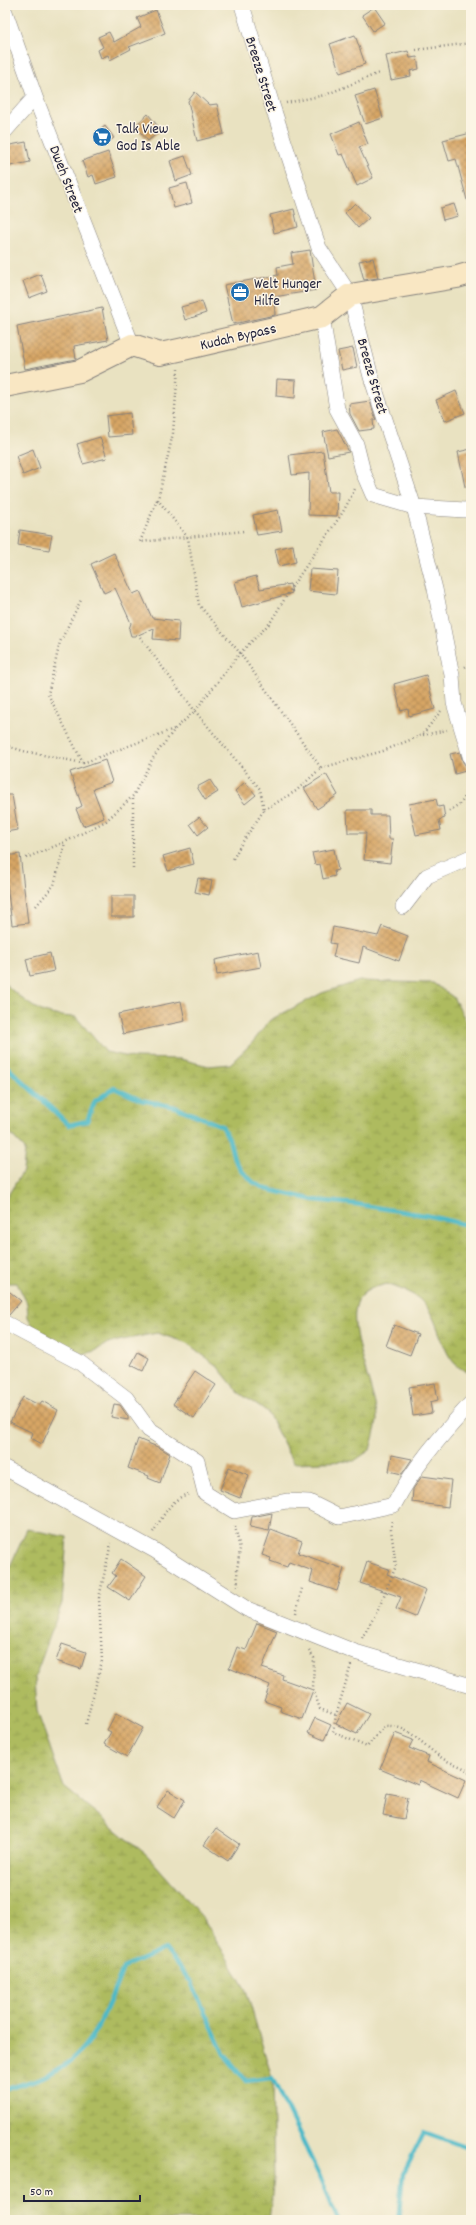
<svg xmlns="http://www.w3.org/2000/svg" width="476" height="2225" viewBox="0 0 476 2225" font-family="Dekko,sans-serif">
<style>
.wetland{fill:url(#wetland-marsh);stroke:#686e4c}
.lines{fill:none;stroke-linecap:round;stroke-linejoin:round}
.stream{stroke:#4db9c8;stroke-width:4.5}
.building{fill:url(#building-cross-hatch)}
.street-casing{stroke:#86827e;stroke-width:16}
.secondary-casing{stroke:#86827e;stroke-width:24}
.path{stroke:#86827e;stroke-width:2.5;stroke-dasharray:1 3;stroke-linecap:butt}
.street{stroke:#fff;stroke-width:15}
.secondary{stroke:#f9e7c3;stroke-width:22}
.labels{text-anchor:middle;stroke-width:3;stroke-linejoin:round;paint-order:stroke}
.street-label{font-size:15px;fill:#22223b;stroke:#fcf5e5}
.poi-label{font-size:15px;fill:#22223b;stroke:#fcf5e5;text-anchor:start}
</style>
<defs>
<pattern id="wetland-marsh" width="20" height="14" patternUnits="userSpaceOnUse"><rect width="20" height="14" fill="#aebb5e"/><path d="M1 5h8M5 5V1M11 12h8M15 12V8" fill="none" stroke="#95a053"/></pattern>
<pattern id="building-cross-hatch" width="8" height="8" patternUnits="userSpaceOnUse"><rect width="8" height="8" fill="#d7a665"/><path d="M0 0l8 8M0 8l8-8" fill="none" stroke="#ae8754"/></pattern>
</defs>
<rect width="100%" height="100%" fill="#fcf5e5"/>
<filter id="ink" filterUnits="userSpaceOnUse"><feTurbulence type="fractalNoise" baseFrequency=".025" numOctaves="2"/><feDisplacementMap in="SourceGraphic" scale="8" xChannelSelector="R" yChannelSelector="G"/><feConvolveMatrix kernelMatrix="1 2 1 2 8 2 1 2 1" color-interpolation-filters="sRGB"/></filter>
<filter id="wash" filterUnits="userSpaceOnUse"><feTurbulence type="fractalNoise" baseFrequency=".012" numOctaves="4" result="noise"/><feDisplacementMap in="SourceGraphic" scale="16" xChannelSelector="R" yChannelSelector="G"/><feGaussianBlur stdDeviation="0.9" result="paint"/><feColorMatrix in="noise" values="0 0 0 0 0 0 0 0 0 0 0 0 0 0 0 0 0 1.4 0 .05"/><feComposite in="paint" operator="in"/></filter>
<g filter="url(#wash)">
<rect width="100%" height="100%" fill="#e9e2c1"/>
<path class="wetland" d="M 359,981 L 433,983 L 453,997 L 471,1030 L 471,1373 C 437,1364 445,1319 418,1298 C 410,1292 397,1288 387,1284 C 381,1286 372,1287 367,1291 C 334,1310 378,1390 377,1420 C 376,1430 372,1441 370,1450 L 354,1461 L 293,1463 L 268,1413 L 238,1392 L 217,1366 L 187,1343 L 157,1333 L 108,1343 L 95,1351 L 82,1354 L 34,1328 L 28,1317 L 27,1303 L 17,1283 L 5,1283 L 5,1200 L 23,1171 L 25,1149 L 5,1128 L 5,984 C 32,1007 40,1016 76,1017 L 106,1052 L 134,1058 L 180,1059 L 209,1066 L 230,1064 L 252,1043 L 270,1020 L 322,993 Z
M 27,1529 L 67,1537 L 62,1603 L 35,1677 L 37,1711 L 64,1787 L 147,1855 L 203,1918 L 246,1990 L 272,2078 L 274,2178 L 269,2220 L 5,2220 L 5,1577 Z"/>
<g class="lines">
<path class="stream" d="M 5,1065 L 69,1125 L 87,1121 L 95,1101 L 114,1088 L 141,1100 L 175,1107 L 222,1126 L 229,1139 L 234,1159 L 241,1170 L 253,1182 L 266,1189 L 314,1200 L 355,1204 L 430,1216 L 471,1226
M 5,2090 C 21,2084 39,2080 54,2072 C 94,2049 107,2009 123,1968 L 165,1949 L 191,1982 L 224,2054 L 246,2081 L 272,2078 L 320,2177 L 338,2220
M 5,2220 L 7,2220
M 398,2220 L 403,2174 L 424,2132 L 471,2149"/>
</g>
<g id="blocks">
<path class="building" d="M 374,7 L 385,23 L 373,31 L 362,15 Z
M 156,10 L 165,33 L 129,47 L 131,49 L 110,60 L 108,55 L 101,58 L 98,50 L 103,47 L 98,37 L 109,32 L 114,42 L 141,27 L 137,18 Z
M 355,35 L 365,64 L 340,73 L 330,44 Z
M 408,51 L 410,58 L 417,57 L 419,69 L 410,71 L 411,76 L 391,80 L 386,56 Z
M 374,90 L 383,118 L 365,124 L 355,96 Z
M 195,92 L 209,105 L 217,104 L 224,134 L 197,141 L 188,101 Z
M 148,114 L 161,130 L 148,141 L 135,126 Z
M 359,122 L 368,144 L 359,147 L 373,178 L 357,186 L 343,154 L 339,155 L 331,134 Z
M 105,126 L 114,138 L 103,146 L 94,135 Z
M 471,133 L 471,200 L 467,200 L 456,159 L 449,161 L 443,140 Z
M 26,142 L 30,162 L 5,167 L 5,146 Z
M 108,152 L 117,177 L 96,184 L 93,175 L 88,177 L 82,161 Z
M 185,156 L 192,175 L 176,181 L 170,161 Z
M 187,183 L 192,203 L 174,208 L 169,188 Z
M 355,203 L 369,218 L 358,228 L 345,213 Z
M 454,204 L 458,216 L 443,220 L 440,208 Z
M 294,209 L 298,227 L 274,233 L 270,215 Z
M 310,250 L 316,290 L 274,297 L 275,315 L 233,324 L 224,285 L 278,275 L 277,267 L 293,264 L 291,253 Z
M 373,258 L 378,278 L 364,280 L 359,261 Z
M 41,274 L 47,291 L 29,298 L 23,281 Z
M 202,301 L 206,313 L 185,320 L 181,307 Z
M 102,308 L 108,340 L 74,346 L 76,359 L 25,369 L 17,326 Z
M 353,348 L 357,367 L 342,370 L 338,351 Z
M 277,379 L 296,380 L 295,398 L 276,396 Z
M 456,391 L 465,413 L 445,421 L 436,400 Z
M 370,401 L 376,420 L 373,420 L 374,429 L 359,431 L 350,414 L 349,404 Z
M 130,413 L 132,435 L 108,437 L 106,416 Z
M 337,429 L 349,452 L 328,456 L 323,432 Z
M 100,437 L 107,458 L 83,464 L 77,444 Z
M 33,449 L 40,468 L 23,475 L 16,456 Z
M 471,449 L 471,486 L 465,487 L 458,452 Z
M 323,451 L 329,492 L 338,492 L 337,516 L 308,515 L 309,473 L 292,475 L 289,455 Z
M 278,510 L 282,531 L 257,535 L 253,515 Z
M 20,530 L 52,535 L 49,550 L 18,545 Z
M 293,545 L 296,562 L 279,566 L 275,549 Z
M 114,553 L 133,594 L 140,591 L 152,618 L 179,621 L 178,641 L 153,639 L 154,628 L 136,636 L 131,636 L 129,629 L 131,623 L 115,588 L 104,593 L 91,564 Z
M 310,569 L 338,571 L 336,594 L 308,591 Z
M 256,576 L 260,589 L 290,584 L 292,593 L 242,607 L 235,582 Z
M 426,675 L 435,709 L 409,716 L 408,709 L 401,711 L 394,684 Z
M 460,752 L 463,762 L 469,770 L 455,774 L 450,754 Z
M 105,760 L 112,782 L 93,789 L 104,818 L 83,826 L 76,809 L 82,806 L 70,772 Z
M 326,774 L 338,795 L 317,809 L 304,788 Z
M 210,780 L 218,792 L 205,800 L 197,787 Z
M 245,782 L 256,795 L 245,804 L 235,791 Z
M 5,795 L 12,795 L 18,830 L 5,832 Z
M 436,799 L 438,807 L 443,806 L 445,818 L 439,820 L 441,830 L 416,835 L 409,804 Z
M 347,810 L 371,810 L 371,815 L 388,815 L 389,839 L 393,839 L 390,863 L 364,860 L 366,833 L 348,833 Z
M 199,817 L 208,827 L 198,835 L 190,824 Z
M 190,848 L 194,864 L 168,871 L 163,856 Z
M 334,849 L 338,870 L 334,871 L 335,876 L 323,879 L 320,864 L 315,865 L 312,853 Z
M 20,854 L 28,923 L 12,925 L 7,884 L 5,884 L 5,856 Z
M 198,878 L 212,881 L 209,895 L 195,892 Z
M 111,896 L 134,896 L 134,917 L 111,917 Z
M 382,926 L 408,936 L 399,961 L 363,947 L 359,963 L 333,957 L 336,944 L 330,943 L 333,927 L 378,936 Z
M 258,951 L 261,967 L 217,975 L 215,960 Z
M 50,953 L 54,971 L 30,976 L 26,959 Z
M 181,1001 L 185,1021 L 123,1034 L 118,1014 Z
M 5,1288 L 21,1301 L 9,1315 L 5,1314 Z
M 394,1325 L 418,1334 L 410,1355 L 386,1346 Z
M 138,1352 L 149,1358 L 143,1371 L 131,1365 Z
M 195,1371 L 216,1385 L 194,1418 L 173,1404 Z
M 435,1383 L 438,1400 L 430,1402 L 432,1413 L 413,1416 L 409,1387 Z
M 23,1397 L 39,1405 L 42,1401 L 58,1410 L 42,1444 L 31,1438 L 33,1433 L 10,1422 Z
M 114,1404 L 120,1405 L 128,1417 L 128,1420 L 111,1417 Z
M 138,1439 L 160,1448 L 170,1454 L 160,1483 L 148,1478 L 149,1476 L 128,1468 Z
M 392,1455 L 412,1459 L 402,1474 L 389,1471 Z
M 229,1467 L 249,1475 L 240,1498 L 220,1490 Z
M 422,1476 L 451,1480 L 448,1507 L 412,1502 L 413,1489 Z
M 272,1513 L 269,1531 L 250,1527 L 252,1517 Z
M 271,1529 L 302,1541 L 298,1553 L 344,1569 L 337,1591 L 310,1582 L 313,1571 L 289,1562 L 287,1567 L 270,1561 L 271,1558 L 262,1555 Z
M 121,1559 L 146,1576 L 130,1601 L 108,1587 L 116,1576 L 112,1573 Z
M 367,1562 L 389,1569 L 387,1574 L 426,1590 L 415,1617 L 396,1609 L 401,1597 L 360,1583 Z
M 257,1623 L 277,1631 L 262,1668 L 283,1675 L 282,1679 L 313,1690 L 302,1719 L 280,1711 L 281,1707 L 264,1701 L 270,1685 L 229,1668 L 237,1647 L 246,1650 Z
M 62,1644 L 86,1652 L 81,1669 L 56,1661 Z
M 347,1703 L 369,1714 L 357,1734 L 336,1724 Z
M 116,1713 L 143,1728 L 127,1757 L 104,1744 L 111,1732 L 107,1730 Z
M 315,1718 L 331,1725 L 324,1740 L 308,1733 Z
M 395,1733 L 413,1740 L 409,1748 L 429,1756 L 427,1762 L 466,1780 L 458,1798 L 419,1780 L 418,1785 L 380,1769 Z
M 168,1790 L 185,1800 L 174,1818 L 157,1807 Z
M 387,1794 L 408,1798 L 404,1819 L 383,1815 Z
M 216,1828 L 239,1844 L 228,1861 L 204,1845 Z"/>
</g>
</g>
<g filter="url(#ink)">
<use href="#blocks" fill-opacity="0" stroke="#86827e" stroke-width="1"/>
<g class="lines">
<defs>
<path id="street" d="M 242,5 L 272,105 L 319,248 L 350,295 L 371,377 L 414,507 L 435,589 L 452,675 L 454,703 L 471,759
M 5,12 L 35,97 L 132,345
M 5,131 L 35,97
M 322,317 L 337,409 L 356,444 L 363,472 L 373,495 L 414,507 L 465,510 L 471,509
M 403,907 L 427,876 L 471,857
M 5,1323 L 79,1362 L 126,1398 L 149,1430 L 197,1461 L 205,1493 L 234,1511 L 287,1501 L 309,1502 L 339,1517 L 394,1505 C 413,1467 442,1435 471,1403
M 5,1468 L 154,1550 L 247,1609 L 355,1652 L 471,1686"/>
<path id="secondary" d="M 5,386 L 80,371 L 132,345 L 160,354 L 179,350 L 322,317 L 350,295 L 457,277 L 471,273"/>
</defs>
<use href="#street" class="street-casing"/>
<use href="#secondary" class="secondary-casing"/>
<path class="path" d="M 416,50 L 471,43
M 286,103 L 325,95 L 379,73
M 157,500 L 140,542 L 244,531
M 140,637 L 195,711 L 260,789 L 264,810 L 240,846 L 232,861
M 465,667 L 471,663
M 423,735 L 447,730
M 5,745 L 23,751 L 83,763 L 48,694 L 60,642 L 81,600
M 83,763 L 174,729
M 321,768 L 383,751 L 422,735 L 441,711
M 264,810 L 296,791 L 321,768 L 240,653 L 270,623 L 293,585 L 343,512 L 355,489
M 449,811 L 461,803 L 471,787
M 26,858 L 65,842 L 106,821 L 133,796 L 153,758 L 175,729 L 195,711 L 240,653 L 199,605 L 188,538 L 158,500 L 173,433 L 178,369
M 133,868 L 133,796
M 36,906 L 54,885 L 65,843
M 235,1526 L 240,1549 L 237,1570 L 238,1586
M 153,1532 C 162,1519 172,1496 190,1494
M 296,1613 L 302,1588
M 362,1638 L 378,1610 L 396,1566 L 391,1530 L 392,1519
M 309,1651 L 314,1658 L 313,1689 L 320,1709 L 336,1715
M 351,1665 L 336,1715 L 333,1732 L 367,1747 L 384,1726 C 409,1724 423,1746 442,1758 C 452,1765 466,1765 471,1776
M 86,1724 L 102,1661 L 99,1598 L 111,1543"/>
<use href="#street" class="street"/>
<use href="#secondary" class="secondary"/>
</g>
</g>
<defs>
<symbol id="supermarket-disc" viewBox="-11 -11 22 22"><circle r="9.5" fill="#1f6fb2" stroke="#fcf5e5"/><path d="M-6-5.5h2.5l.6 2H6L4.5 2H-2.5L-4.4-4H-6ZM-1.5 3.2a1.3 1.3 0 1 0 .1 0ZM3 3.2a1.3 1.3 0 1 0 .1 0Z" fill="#fff"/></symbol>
<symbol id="office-disc" viewBox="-11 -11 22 22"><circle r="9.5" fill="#1f6fb2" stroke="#fcf5e5"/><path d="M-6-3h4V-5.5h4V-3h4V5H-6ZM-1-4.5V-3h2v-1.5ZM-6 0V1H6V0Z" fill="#fff"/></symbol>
</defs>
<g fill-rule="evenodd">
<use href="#supermarket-disc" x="91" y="126" width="22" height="22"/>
<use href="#office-disc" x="229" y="281" width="22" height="22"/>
</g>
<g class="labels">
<g class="street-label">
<text transform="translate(262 74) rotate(73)" y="5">Breeze Street</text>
<text transform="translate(67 179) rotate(69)" y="5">Dweh Street</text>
<text transform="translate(238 336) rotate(-13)" y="5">Kudah Bypass</text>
<text transform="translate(373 376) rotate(74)" y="5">Breeze Street</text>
</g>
<g class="poi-label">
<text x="116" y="133">Talk View<tspan x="116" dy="17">God Is Able</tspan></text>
<text x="254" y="288">Welt Hunger<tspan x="254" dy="17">Hilfe</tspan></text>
</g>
</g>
<rect width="476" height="2225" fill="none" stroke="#fcf5e5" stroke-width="20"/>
<path d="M24 2195v6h116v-6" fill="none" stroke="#22223b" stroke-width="2"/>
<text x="30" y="2195" font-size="12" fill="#22223b" stroke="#fcf5e5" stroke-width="3" paint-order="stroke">50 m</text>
</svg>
